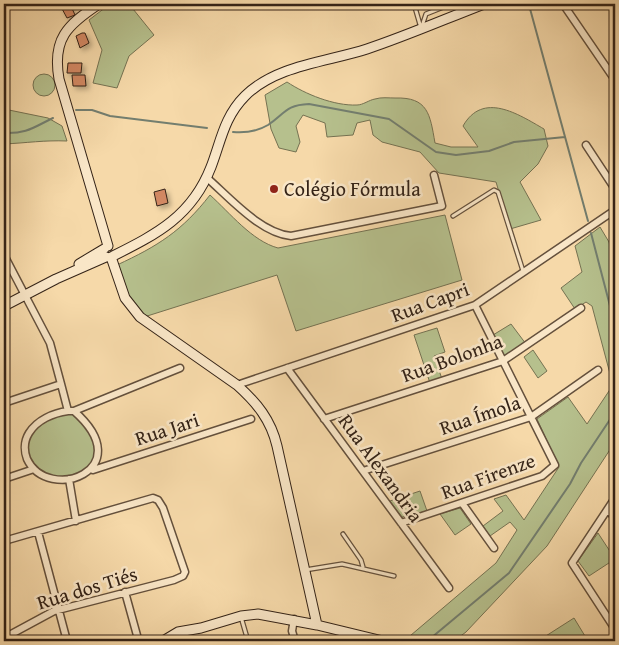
<svg xmlns="http://www.w3.org/2000/svg" width="619" height="645" viewBox="0 0 619 645" font-family="'Gentium Book Plus',serif">
<style>
.green{fill:#b6c08d;stroke:#757252}
.lines{fill:none;stroke-linecap:round;stroke-linejoin:round}
.stream{stroke:#737e6f;stroke-width:2}
.building{fill:#d28864;stroke:#342317;filter:url(#shadow)}
.lane-casing{stroke:#64503c;stroke-width:5.5}
.street-casing{stroke:#64503c;stroke-width:9}
.secondary-casing{stroke:#342317;stroke-width:11}
.lane{stroke:#f9e6c7;stroke-width:3}
.street{stroke:#f9e6c7;stroke-width:6}
.secondary{stroke:#f9e6c7;stroke-width:9}
.poi-dot{fill:#8f2418;stroke:#f9e6c7;stroke-width:2}
.labels{text-anchor:middle;stroke-width:5;stroke-linejoin:round;paint-order:stroke}
.poi-label{font-size:20px;fill:#342317;stroke:#f9e6c7;text-anchor:start}
.street-label{font-size:20px;fill:#342317;stroke:#f9e6c7}
</style>
<defs>
<filter id="shadow"><feDropShadow dx="3" dy="3" stdDeviation="2.5" flood-color="#0004"/></filter>
</defs>
<rect width="100%" height="100%" fill="#f6d9a9"/>
<filter id="stains"><feTurbulence type="fractalNoise" baseFrequency=".004" numOctaves="4"/><feColorMatrix values="0 0 0 0 .2 0 0 0 0 .09 0 0 0 0 .02 0 0 0 .5 -.17"/></filter>
<radialGradient id="worn" r=".72"><stop offset=".6" stop-color="#630" stop-opacity="0"/><stop offset="1" stop-color="#630" stop-opacity=".3"/></radialGradient>
<path class="green" d="M 114,4 L 129,4 L 154,35 L 129,56 L 117,88 L 93,83 L 102,50 L 89,20 L 106,7 Z
M33 85a11 11 0 1 1 22 0a11 11 0 1 1-22 0Z
M 287,82 C 305,94 334,106 357,105 C 363,105 369,100 375,99 C 381,97 389,98 395,98 C 428,97 430,114 435,143 L 451,147 L 478,147 L 463,126 C 483,91 518,114 544,129 L 548,146 L 538,164 L 520,182 L 541,220 L 510,229 L 496,182 L 439,173 L 420,152 L 382,142 L 373,135 L 370,120 L 357,123 L 353,135 L 327,137 L 325,123 L 303,115 L 296,126 L 300,142 L 296,152 L 279,148 L 271,129 L 265,95 Z
M 4,109 L 48,118 L 62,126 L 67,141 C 45,140 26,143 4,144 Z
M 210,195 C 230,213 252,241 278,248 L 445,215 L 462,280 L 296,331 L 277,275 L 144,317 L 127,296 L 117,265 C 158,246 182,231 210,195 Z
M 600,227 L 609,242 L 615,265 L 615,446 L 613,445 L 547,546 L 466,632 L 454,641 L 404,641 L 496,563 L 517,530 L 510,522 L 490,536 L 483,526 L 503,511 L 494,499 L 506,495 L 524,520 L 559,467 L 537,419 L 568,397 L 587,424 L 613,385 L 592,306 L 586,302 L 575,309 L 561,288 L 582,272 L 575,246 Z
M 511,324 L 526,344 L 504,358 L 493,335 Z
M 437,328 L 445,352 L 434,356 L 442,379 L 430,383 L 414,335 Z
M 533,350 L 547,371 L 538,378 L 524,357 Z
M 73,414 C 83,424 93,434 96,449 C 100,473 58,484 42,473 C 39,470 35,464 32,461 C 26,454 26,444 30,436 C 38,420 57,415 73,414 Z
M 420,491 L 427,511 L 402,517 L 390,501 Z
M 460,508 L 471,524 L 455,535 L 440,514 Z
M 598,533 L 615,559 L 589,576 L 578,561 Z
M 574,618 L 588,641 L 538,641 Z"/>
<g class="lines">
<path class="stream" d="M 529,5 L 588,221
M 76,110 L 92,110 L 110,116 L 207,128
M 233,132 C 245,133 258,131 268,125 C 285,114 285,105 309,104 L 389,119 L 436,152 L 456,155 L 489,151 L 514,142 L 565,137
M 4,133 C 27,134 34,127 53,118
M 591,233 L 615,325
M 431,638 L 509,573 L 570,484 L 581,463 L 615,412"/>
</g>
<path class="building" d="M 70,4 L 75,15 L 67,18 L 60,5 Z
M 82,33 L 85,33 L 89,43 L 80,48 L 76,36 Z
M 68,63 L 82,63 L 81,73 L 67,73 Z
M 72,75 L 85,75 L 86,86 L 73,86 Z
M 165,189 L 168,203 L 157,206 L 154,192 Z"/>
<g class="lines">
<defs>
<path id="lane" d="M 414,4 L 421,28
M 422,26 L 426,14 L 451,4
M 453,216 L 494,190 L 498,192 L 523,271
M 343,534 L 361,560 L 363,567
M 305,570 L 342,564 L 394,576
M 241,617 L 248,641"/>
<path id="street" d="M 563,4 L 615,80
M 586,145 L 615,189
M 206,177 C 229,197 260,233 291,236 L 442,206 L 434,175
M 4,255 L 50,343 L 61,384 L 4,403
M 287,368 L 449,588
M 61,384 L 68,411
M 237,385 L 475,305 L 615,210
M 68,411 L 74,411 C 141,470 48,504 27,459 C 24,451 24,441 29,433 C 37,420 53,413 68,411 Z
M 74,411 L 180,368
M 324,419 L 503,361 L 581,308
M 93,470 L 251,419
M 363,471 L 531,417 L 598,370
M 4,479 L 34,469
M 69,479 L 76,521
M 615,498 L 572,563 L 615,629
M 462,503 L 494,548
M 608,509 L 615,519
M 401,523 L 542,476 L 555,465 L 475,305
M 38,532 L 67,641
M 4,541 L 153,498 L 158,500 L 163,508 L 185,572 L 183,576 L 174,580 L 54,611 L 4,638
M 125,592 L 138,639
M 294,619 L 292,631 L 295,641"/>
<path id="secondary" d="M 99,4 C 67,25 52,39 59,79 L 108,246
M 113,256 C 157,234 192,216 211,167 C 221,141 224,117 245,96 C 276,65 327,62 367,49 C 406,36 445,19 484,4
M 111,257 L 125,298 L 140,317 L 237,385 C 257,403 271,420 277,446 L 317,625 L 383,641
M 79,264 L 104,249
M 4,306 L 56,279 L 106,257
M 163,641 L 178,632 L 201,628 L 241,616 L 258,614 L 317,625"/>
</defs>
<use href="#lane" class="lane-casing"/>
<use href="#street" class="street-casing"/>
<use href="#secondary" class="secondary-casing"/>
<use href="#lane" class="lane"/>
<use href="#street" class="street"/>
<use href="#secondary" class="secondary"/>
</g>
<circle class="poi-dot" cx="274" cy="189" r="5"/>
<g class="labels">
<g class="poi-label">
<text x="284" y="196">Colégio Fórmula</text>
</g>
<g class="street-label">
<text transform="translate(430 302) rotate(-20)" y="7">Rua Capri</text>
<text transform="translate(452 358) rotate(-20)" y="7">Rua Bolonha</text>
<text transform="translate(480 415) rotate(-19)" y="7">Rua Ímola</text>
<text transform="translate(167 429) rotate(-18)" y="7">Rua Jari</text>
<text transform="translate(381 468) rotate(54)" y="7">Rua Alexandria</text>
<text transform="translate(488 476) rotate(-20)" y="7">Rua Firenze</text>
<text transform="translate(87 588) rotate(-17)" y="7">Rua dos Tiés</text>
</g>
</g>
<rect width="619" height="645" fill="none" stroke="#f6d9a9" stroke-width="20"/>
<rect x="5" y="5" width="609" height="635" fill="none" stroke="#342317" stroke-width="2.5"/>
<rect x="10" y="10" width="599" height="625" fill="none" stroke="#342317"/>
<rect width="100%" height="100%" filter="url(#stains)"/>
<rect width="100%" height="100%" fill="url(#worn)"/>
</svg>
